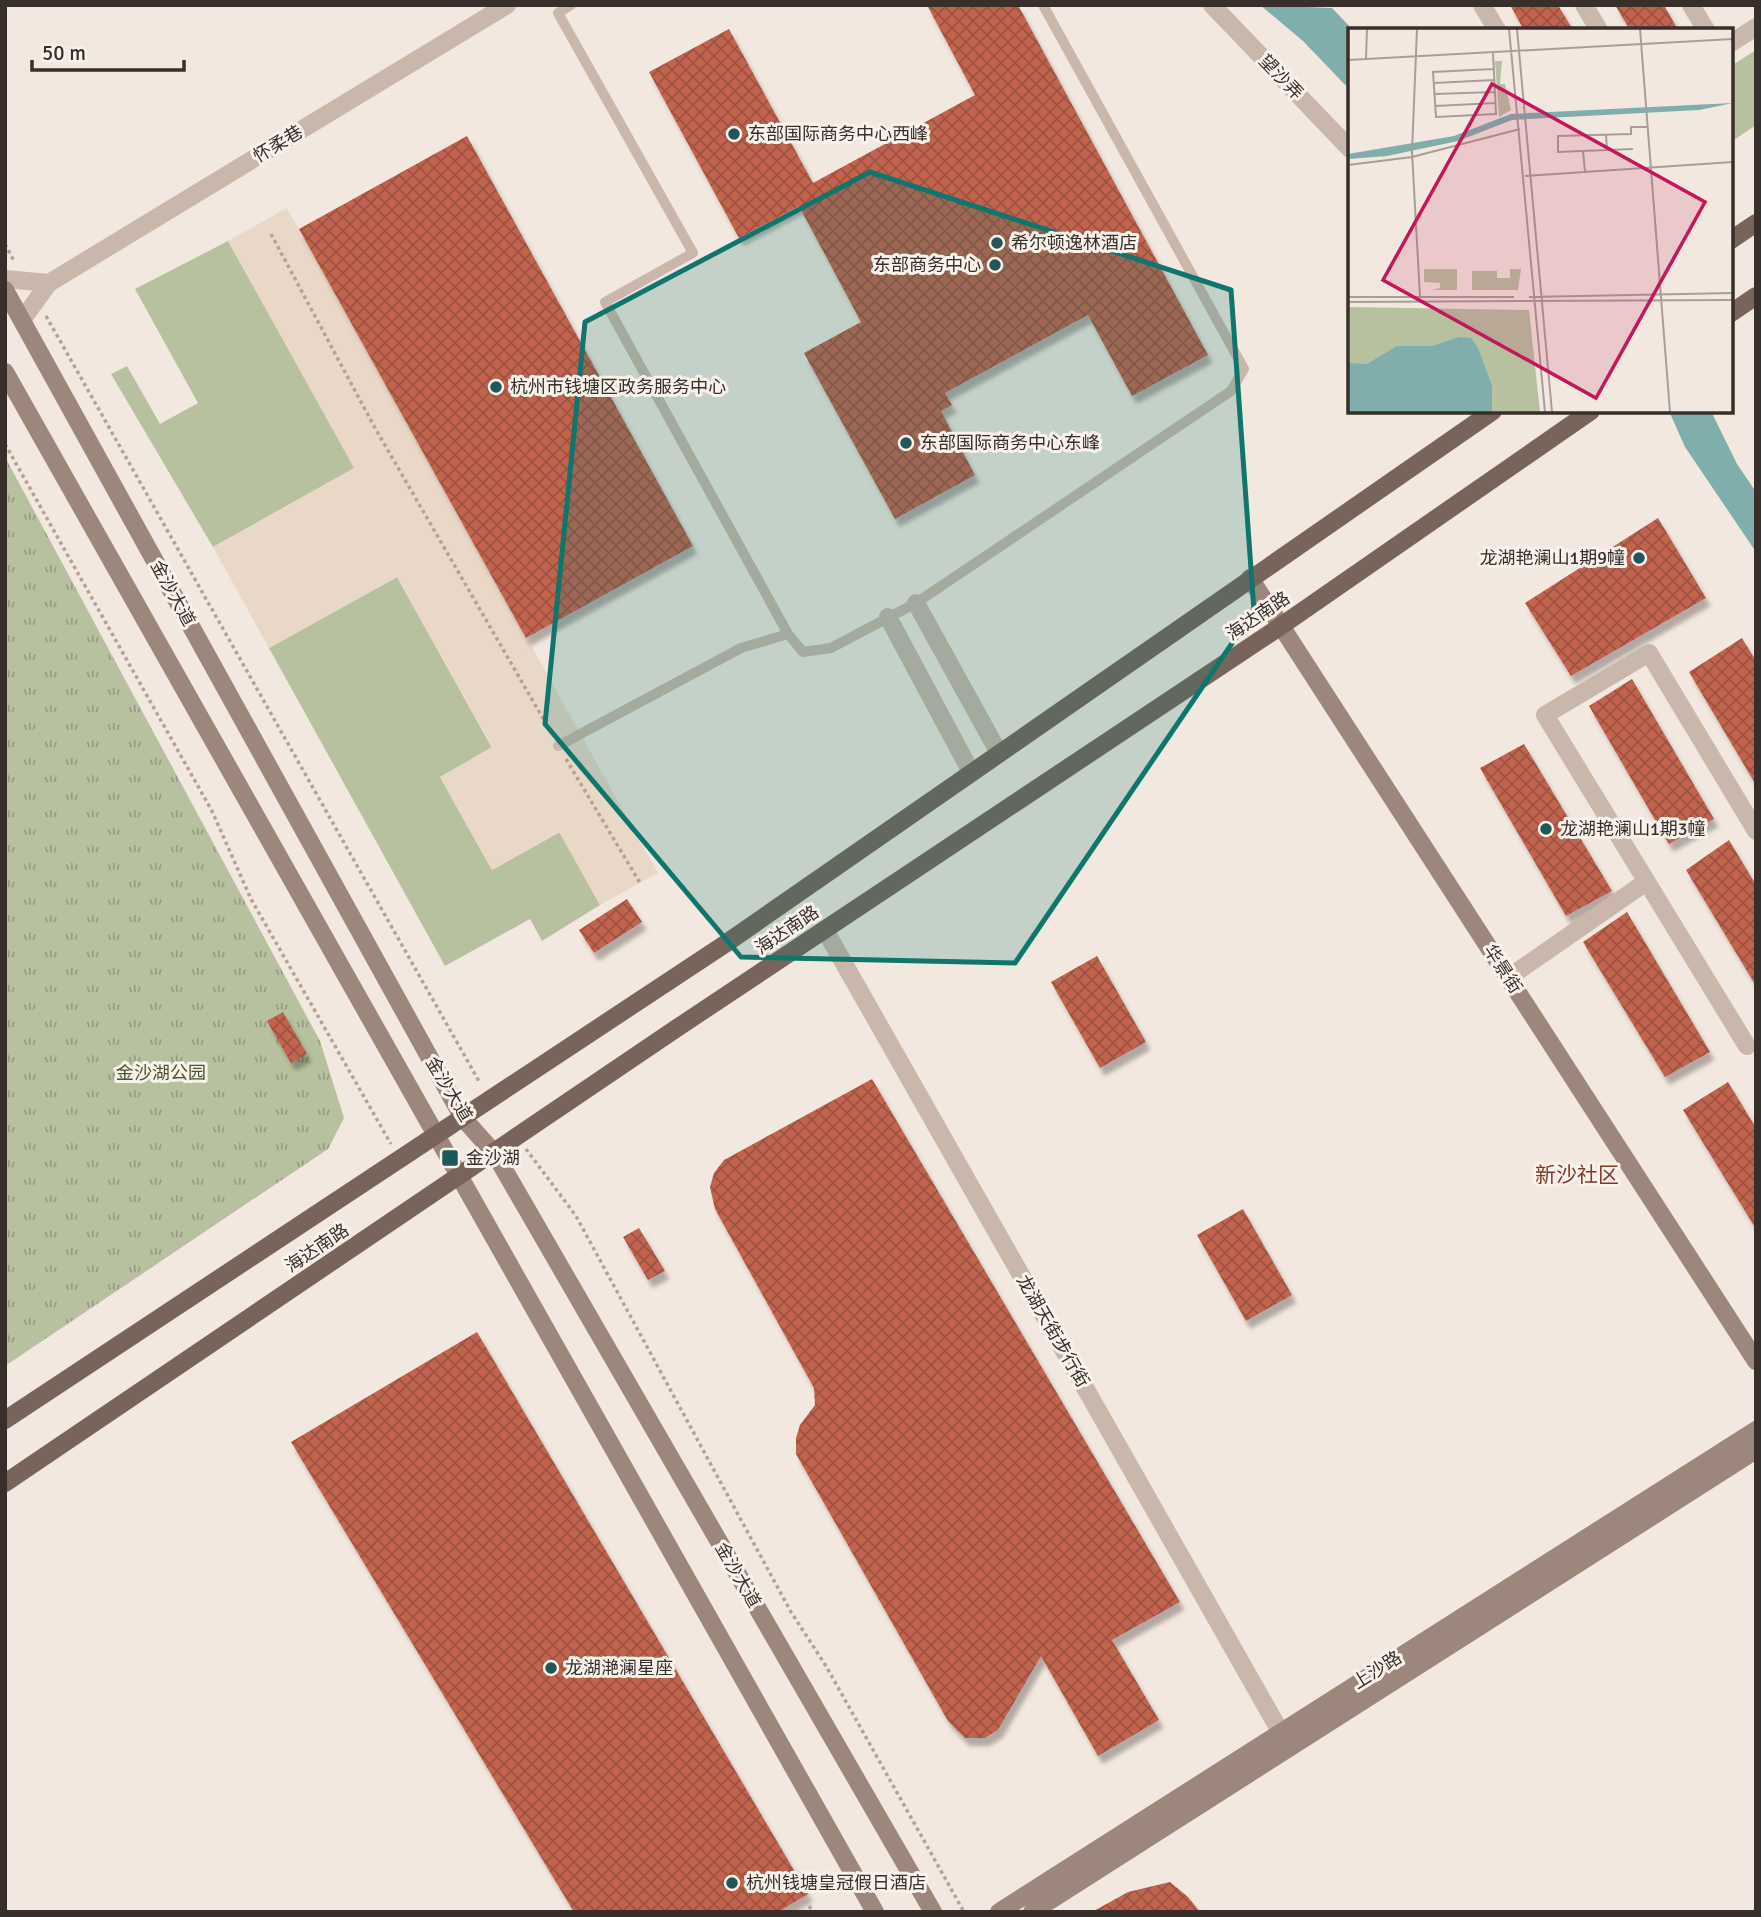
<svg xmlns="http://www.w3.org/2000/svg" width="1761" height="1917" viewBox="0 0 1761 1917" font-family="Signika,'Noto Sans SC',sans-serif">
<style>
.grass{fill:#b7c19f}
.park{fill:url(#park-tufts)}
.plaza{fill:#e9d8c7}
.water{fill:#7faead}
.building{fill:url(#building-cross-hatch);filter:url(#shadow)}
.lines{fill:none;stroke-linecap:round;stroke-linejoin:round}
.path{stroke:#b6a195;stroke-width:3.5;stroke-dasharray:3.5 3.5;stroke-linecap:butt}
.lane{stroke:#cab7ab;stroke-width:10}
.street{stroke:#cab7ab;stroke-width:18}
.secondary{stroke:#9d867c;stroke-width:18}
.primary{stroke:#79645c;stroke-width:18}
.marked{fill:#0f766e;fill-opacity:0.2;stroke:#0f766e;stroke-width:5;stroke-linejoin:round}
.poi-dot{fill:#215758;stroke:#f9f2eb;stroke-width:2.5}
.labels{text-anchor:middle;stroke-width:6;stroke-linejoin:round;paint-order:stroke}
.street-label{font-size:18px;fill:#382e2a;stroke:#f9f2eb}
.poi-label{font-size:18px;fill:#382e2a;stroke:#f9f2eb;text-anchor:start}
.park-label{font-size:18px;fill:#49552f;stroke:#f9f2eb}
.quarter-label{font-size:21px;fill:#843726;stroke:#f9f2eb}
.inset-road{fill:none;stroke:#a89e97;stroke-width:2}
.view{fill:#c2185b;fill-opacity:0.15;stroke:#c2185b;stroke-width:3.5}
.inset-edge{fill:none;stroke:#382e2a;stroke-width:3.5}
</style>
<defs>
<pattern id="park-tufts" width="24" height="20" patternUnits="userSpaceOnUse" patternTransform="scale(1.75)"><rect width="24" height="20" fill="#b7c19f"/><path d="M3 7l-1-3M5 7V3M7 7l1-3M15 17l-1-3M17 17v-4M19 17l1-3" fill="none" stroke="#969d82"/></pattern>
<pattern id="building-cross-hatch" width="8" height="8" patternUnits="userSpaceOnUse" patternTransform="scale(1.75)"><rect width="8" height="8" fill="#c1634e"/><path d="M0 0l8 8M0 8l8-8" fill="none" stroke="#9e5241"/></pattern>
<filter id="shadow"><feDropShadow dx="4.5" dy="8" stdDeviation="2" flood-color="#0004"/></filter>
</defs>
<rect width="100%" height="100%" fill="#f2e8df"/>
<path class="grass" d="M 1756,50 L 1756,125 L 1731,142 L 1731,66 Z
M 228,241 L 355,468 L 213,547 L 111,374 L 127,366 L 160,424 L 198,403 L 135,289 Z
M 397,577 L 492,748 L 440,777 L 492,870 L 560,832 L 600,905 L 542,941 L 530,919 L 445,966 L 269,648 Z"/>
<path class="park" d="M 5,457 L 320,1041 L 344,1118 L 328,1149 L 5,1366 Z"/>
<path class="plaza" d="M 287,208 L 658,873 L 600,905 L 559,832 L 492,870 L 440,777 L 492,747 L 397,577 L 269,648 L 213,547 L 354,468 L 228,241 Z"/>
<path class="water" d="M 1260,5 L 1332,8 L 1353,30 L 1350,30 L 1350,90 L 1303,41 Z
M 1669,411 L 1711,411 L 1737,464 L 1756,492 L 1756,552 L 1685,447 Z"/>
<path class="building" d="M 927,5 L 1018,5 L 1208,355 L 1132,396 L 1088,315 L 945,393 L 952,405 L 941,411 L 975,475 L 895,519 L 804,353 L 861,322 L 799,206 L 739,238 L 649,72 L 729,29 L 813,183 L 975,95 Z
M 1510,5 L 1558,5 L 1573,30 L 1524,30 Z
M 1615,5 L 1664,5 L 1678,30 L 1630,30 Z
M 467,136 L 693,546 L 526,638 L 299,229 Z
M 1658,518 L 1706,598 L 1571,676 L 1525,603 Z
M 1742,638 L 1756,661 L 1756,785 L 1689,672 Z
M 1632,679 L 1714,819 L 1669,844 L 1589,706 Z
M 1524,744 L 1612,891 L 1566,916 L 1480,768 Z
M 1729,840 L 1756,885 L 1756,986 L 1686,870 Z
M 627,899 L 642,922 L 594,953 L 579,930 Z
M 1627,912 L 1710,1052 L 1665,1077 L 1583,942 Z
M 1097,956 L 1146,1042 L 1100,1068 L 1051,982 Z
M 283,1012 L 307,1054 L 291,1063 L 267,1021 Z
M 872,1079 L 1180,1602 L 1112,1640 L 1159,1720 L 1098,1756 L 1041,1656 L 998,1730 L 985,1738 L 965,1738 L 948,1721 L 796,1454 L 796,1438 L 800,1425 L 815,1405 L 814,1388 L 715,1209 L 710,1187 L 714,1173 L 724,1160 Z
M 1728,1082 L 1756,1128 L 1756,1229 L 1683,1110 Z
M 1243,1209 L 1292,1295 L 1246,1321 L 1197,1235 Z
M 639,1228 L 665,1271 L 648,1280 L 623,1237 Z
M 477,1332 L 808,1894 L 778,1912 L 574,1912 L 291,1442 Z
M 1170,1882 L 1188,1897 L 1200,1912 L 1092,1912 L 1128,1892 Z"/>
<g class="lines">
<path class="path" d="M 271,234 L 375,428 L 552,734
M 5,244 L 14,261
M 46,316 L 480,1083
M 5,444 L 212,811 L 251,899 L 391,1144
M 566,759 L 640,883
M 526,1149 L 576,1216 L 791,1612 L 826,1666 L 964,1912
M 809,1906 L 813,1912"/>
<path class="lane" d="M 571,5 L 558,13 L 693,253 L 605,302 L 788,634 L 803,652 L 831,648 L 916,603 L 1231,391 L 1244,369 L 1043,5
M 558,746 L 741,648 L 788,634"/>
<path class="street" d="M 1212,5 L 1350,149
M 1482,5 L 1497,30
M 1584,5 L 1599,30
M 1691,5 L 1706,30
M 1731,43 L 1756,27
M 5,279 L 49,283
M 22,320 L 49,283 L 507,5
M 916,603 L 999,753
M 888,617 L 971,772
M 825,930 L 1280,1731
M 1508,978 L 1646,882
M 1747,1046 L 1545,715 L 1649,653 L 1756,831"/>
<path class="secondary" d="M 5,290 L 463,1118 L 495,1154 L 933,1912
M 5,372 L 875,1912
M 1250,578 L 1756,1361
M 999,1912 L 1756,1430
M 1032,1912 L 1756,1450"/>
<path class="primary" d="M 1731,240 L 1756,223
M 1731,313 L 1756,296
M 5,1420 L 725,944 L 1493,411
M 5,1483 L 677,1028 L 1281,626 L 1591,411"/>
</g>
<path class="marked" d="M 870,172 L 1231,290 L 1254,611 L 1015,963 L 741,957 L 545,724 L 585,322 Z"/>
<g class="poi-dot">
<circle cx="734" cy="134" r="7"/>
<circle cx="997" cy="243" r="7"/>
<circle cx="995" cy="265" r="7"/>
<circle cx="496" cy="387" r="7"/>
<circle cx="906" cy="443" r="7"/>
<circle cx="1639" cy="558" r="7"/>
<circle cx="1546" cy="829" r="7"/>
<rect x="441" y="1149" width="18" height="18" rx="3.5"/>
<circle cx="551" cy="1668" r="7"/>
<circle cx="732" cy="1883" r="7"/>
</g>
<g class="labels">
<g class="street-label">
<text transform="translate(1281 77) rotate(46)" y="6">望沙弄</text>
<text transform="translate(278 144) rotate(-31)" y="6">怀柔巷</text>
<text transform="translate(173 593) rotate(61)" y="6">金沙大道</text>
<text transform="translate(1258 616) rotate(-34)" y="6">海达南路</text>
<text transform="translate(787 930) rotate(-34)" y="6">海达南路</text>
<text transform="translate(1503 969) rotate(57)" y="6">华景街</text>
<text transform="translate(449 1089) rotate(59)" y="6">金沙大道</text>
<text transform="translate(317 1248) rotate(-34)" y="6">海达南路</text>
<text transform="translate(1053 1331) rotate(60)" y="6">龙湖天街步行街</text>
<text transform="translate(738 1575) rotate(60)" y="6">金沙大道</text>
<text transform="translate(1377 1670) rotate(-32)" y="6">上沙路</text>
</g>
<g class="poi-label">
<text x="748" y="140">东部国际商务中心西峰</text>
<text x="1011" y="249">希尔顿逸林酒店</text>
<text x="981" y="271" text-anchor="end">东部商务中心</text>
<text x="510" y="393">杭州市钱塘区政务服务中心</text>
<text x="920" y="449">东部国际商务中心东峰</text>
<text x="1625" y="564" text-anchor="end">龙湖艳澜山1期9幢</text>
<text x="1560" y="835">龙湖艳澜山1期3幢</text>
<text x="466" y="1164">金沙湖</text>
<text x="565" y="1674">龙湖滟澜星座</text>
<text x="746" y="1889">杭州钱塘皇冠假日酒店</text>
</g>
<g class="park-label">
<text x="161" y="1079">金沙湖公园</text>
</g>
<g class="quarter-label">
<text x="1577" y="1182">新沙社区</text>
</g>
</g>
<g transform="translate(1348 28)">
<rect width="385" height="385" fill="#f2e8df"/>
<path d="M 147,33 L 154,33 L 152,56 L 157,56 L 163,82 L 151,89 ZM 76,241 L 109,241 L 109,262 L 84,262 L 92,260 L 92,255 L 76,254 ZM 162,241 L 173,241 L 170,262 L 124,262 L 124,243 L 149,243 L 149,250 L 162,250 Z" fill="#b7c19f"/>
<path d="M 0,279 L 181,282 L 192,384 L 0,384 Z" fill="#b7c19f"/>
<path d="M 385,75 L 351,82 L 164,92 L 110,113 L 39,128 L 0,131 L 0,126 L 106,108 L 163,86 ZM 111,309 L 123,310 L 130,320 L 144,358 L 144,384 L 0,384 L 0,335 L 19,336 L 49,318 L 84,318 Z" fill="#7faead"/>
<path class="inset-road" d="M 69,1 L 64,124 L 72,269M 161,1 L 197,384M 169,1 L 204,384M 292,1 L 322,384M 145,25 L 148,86 L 88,89 L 85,44 L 145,41M 18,31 L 19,1M 0,32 L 385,11M 86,55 L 146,52M 87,66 L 147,64M 87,78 L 148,75M 258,107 L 259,122 L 285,121M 259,122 L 210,124 L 210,108 L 283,106 L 283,99 L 299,99M 235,123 L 237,144M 0,137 L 64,129 L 172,101M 177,148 L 385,134M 0,269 L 166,269M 181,269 L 385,265M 0,274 L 385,272"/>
<path class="view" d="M 144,56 L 357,174 L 248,370 L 35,252 Z"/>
<rect width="385" height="385" class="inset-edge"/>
</g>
<rect width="1761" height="1917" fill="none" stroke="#382e2a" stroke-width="14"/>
<path d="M32 60v10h152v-10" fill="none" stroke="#382e2a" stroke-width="3.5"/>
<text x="42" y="60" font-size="21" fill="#382e2a" stroke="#f9f2eb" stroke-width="5" paint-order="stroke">50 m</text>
</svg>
